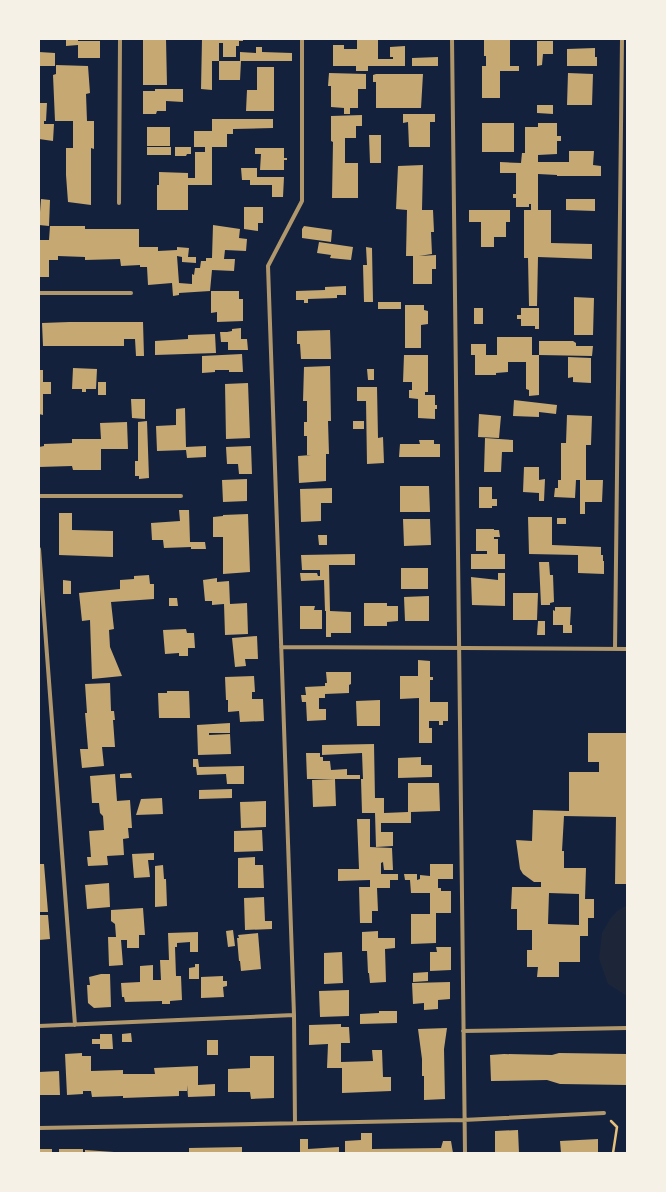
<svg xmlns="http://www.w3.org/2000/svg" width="666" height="1192" viewBox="0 0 666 1192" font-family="'Public Sans',sans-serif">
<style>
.green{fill:#1d2539}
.building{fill:#c6a872;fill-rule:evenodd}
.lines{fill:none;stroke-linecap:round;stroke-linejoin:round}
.path{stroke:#e5c07b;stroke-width:2.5}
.minor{stroke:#b1986c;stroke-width:4}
</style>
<rect width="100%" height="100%" fill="#14213d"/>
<path class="green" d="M 627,905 L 627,996 L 608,984 L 599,959 L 602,933 L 610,919 L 617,911 Z"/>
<path class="building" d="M 66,39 L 78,39 L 78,41 L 100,41 L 100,58 L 78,58 L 78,45 L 66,46 Z
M 143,39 L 166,39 L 167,85 L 143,85 Z
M 202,39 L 243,39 L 243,41 L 239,41 L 239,46 L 236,46 L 236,57 L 223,57 L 223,43 L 219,43 L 219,61 L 212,61 L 212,90 L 201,89 Z
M 357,39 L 378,39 L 378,59 L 393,59 L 393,57 L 390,57 L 390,47 L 405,46 L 405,66 L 368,66 L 368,71 L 356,71 L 356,66 L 333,66 L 333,45 L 344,45 L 344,49 L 357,49 Z
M 484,39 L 510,39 L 510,66 L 519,66 L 519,71 L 500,71 L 500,98 L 482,98 L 482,66 L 486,66 L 486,56 L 484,56 Z
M 537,41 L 553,41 L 553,54 L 543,54 L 542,65 L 537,66 Z
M 256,47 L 262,47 L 262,52 L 292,53 L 292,61 L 241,61 L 240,80 L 219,80 L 219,61 L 240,61 L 240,52 L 256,53 Z
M 595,48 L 595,57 L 597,57 L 597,66 L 567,66 L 567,49 Z
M 39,52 L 55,53 L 55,66 L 39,66 Z
M 438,57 L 438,66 L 412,66 L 412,58 Z
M 56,65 L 88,66 L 90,93 L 86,94 L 87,121 L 94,121 L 94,149 L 91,148 L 91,205 L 68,202 L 66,175 L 66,148 L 73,148 L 73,121 L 55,121 L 53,75 L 56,74 Z
M 257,67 L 274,67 L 274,111 L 246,111 L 247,90 L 257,90 Z
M 329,73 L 366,74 L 366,89 L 358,89 L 358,108 L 350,108 L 350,114 L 344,114 L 344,108 L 331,107 L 331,86 L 328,86 Z
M 568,73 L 593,74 L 592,105 L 567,105 Z
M 376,74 L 423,74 L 421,108 L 376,108 L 376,82 L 373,82 L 373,75 Z
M 155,89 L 183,89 L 183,102 L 166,101 L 166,111 L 157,111 L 156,114 L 143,114 L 143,91 L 155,91 Z
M 39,103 L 47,103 L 46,121 L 44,121 L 44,124 L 54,124 L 53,141 L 39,139 Z
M 537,105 L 553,105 L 553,114 L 537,113 Z
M 403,114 L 435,114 L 435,122 L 430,122 L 430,147 L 409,147 L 408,122 L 403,123 Z
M 362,115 L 362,126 L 356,126 L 356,138 L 345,138 L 345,163 L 358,163 L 358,198 L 332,198 L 333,142 L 331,141 L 331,116 Z
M 212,119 L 273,119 L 273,128 L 233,129 L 233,134 L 227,134 L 227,147 L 212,147 L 212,185 L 188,185 L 188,210 L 157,210 L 157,185 L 159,185 L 159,172 L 188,173 L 188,178 L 195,178 L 195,152 L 205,152 L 205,147 L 194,147 L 194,131 L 212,131 Z
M 482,123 L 514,123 L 514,152 L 482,152 Z
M 538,123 L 557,123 L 557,136 L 561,136 L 561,141 L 557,141 L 557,154 L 538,155 L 538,162 L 569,162 L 569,151 L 594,151 L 593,165 L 601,166 L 601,176 L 557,176 L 557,175 L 538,174 L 538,210 L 551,210 L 551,243 L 592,244 L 592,259 L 538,257 L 537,306 L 529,306 L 528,258 L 524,258 L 524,210 L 531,210 L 531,204 L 529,204 L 529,207 L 516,207 L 516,198 L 513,198 L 513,194 L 516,194 L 516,173 L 500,173 L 500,162 L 521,163 L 522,153 L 525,153 L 525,127 L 538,127 Z
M 147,127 L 170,127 L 170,146 L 147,146 Z
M 369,135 L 381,135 L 381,163 L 370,163 Z
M 147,147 L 171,147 L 171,155 L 147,155 Z
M 175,147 L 191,147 L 191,154 L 187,154 L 186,156 L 175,156 Z
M 255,148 L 284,148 L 284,158 L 287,158 L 287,160 L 284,160 L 284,170 L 260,170 L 261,154 L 255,154 Z
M 423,165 L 422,210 L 433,210 L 434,232 L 431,232 L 432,254 L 419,256 L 436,255 L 436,269 L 432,269 L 432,284 L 413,284 L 413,256 L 406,256 L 407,210 L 396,209 L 398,166 Z
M 241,168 L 257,168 L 257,177 L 284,177 L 283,197 L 272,197 L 272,185 L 250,185 L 250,180 L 242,180 Z
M 41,199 L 50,200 L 49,226 L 39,225 Z
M 566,199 L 595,199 L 595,211 L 566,210 Z
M 244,207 L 263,207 L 263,223 L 258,223 L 258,231 L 244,229 Z
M 469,210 L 510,210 L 510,222 L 506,222 L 506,237 L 494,237 L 494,247 L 481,247 L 481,222 L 469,222 Z
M 213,225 L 240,229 L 239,238 L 247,239 L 246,251 L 225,250 L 224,259 L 235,259 L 234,271 L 212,270 L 210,291 L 179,293 L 179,295 L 173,296 L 172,283 L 148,285 L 147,267 L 140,267 L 140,265 L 121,266 L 120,259 L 85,260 L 85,257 L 58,256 L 58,260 L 49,260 L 49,277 L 39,277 L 39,240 L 49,240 L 50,226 L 85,226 L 85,229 L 139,229 L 139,247 L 158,247 L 158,251 L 177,250 L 177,247 L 189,248 L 188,257 L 196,257 L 196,263 L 182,262 L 182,257 L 177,256 L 179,283 L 192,284 L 192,274 L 194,275 L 195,268 L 200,268 L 201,261 L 206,261 L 206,258 L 212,258 Z
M 304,226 L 332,230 L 331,242 L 302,238 L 302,229 Z
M 319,242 L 353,247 L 351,260 L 330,258 L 331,255 L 317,253 Z
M 366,247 L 372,248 L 373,302 L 364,302 L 363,265 L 367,265 Z
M 346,286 L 346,295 L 337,295 L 337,298 L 308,299 L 308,303 L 304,303 L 304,300 L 296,300 L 296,291 L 325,290 L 325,287 Z
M 211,291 L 239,291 L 239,299 L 243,299 L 243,321 L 217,322 L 217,312 L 211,313 Z
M 574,297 L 594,298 L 593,335 L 574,335 Z
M 378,302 L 401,302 L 401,309 L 378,309 Z
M 405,305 L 424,305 L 424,310 L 428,311 L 428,324 L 421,325 L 421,348 L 405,348 Z
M 474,308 L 483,308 L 483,324 L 474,324 Z
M 521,308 L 539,308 L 539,329 L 535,329 L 535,326 L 521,326 L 521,319 L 517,319 L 517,315 L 521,315 Z
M 69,322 L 143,322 L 144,356 L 136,356 L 135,339 L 124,339 L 124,346 L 43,346 L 42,323 Z
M 241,328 L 241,339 L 247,339 L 248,350 L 228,350 L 228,342 L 221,342 L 220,332 L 227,332 L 232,331 L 232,329 Z
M 330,330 L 331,359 L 301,359 L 300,344 L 297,344 L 297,331 Z
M 215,334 L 216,353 L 155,355 L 155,341 L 188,339 L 188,335 Z
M 497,337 L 532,337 L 532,355 L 539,355 L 539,395 L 529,396 L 529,390 L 526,389 L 526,362 L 508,362 L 508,372 L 496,373 L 496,375 L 475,375 L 475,355 L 471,355 L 471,344 L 486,344 L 486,355 L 497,355 Z
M 539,341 L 573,341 L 576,343 L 576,346 L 593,346 L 592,356 L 539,355 Z
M 242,354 L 243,372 L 229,372 L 229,370 L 215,370 L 215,372 L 202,373 L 202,356 Z
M 404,355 L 428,355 L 428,392 L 425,392 L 425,395 L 435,395 L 435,405 L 437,405 L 437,409 L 435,409 L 435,419 L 418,418 L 418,399 L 409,398 L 409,390 L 412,390 L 412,382 L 403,382 Z
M 568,357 L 591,358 L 591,383 L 573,382 L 573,377 L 568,378 Z
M 330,366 L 331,421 L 328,421 L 329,454 L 326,454 L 326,481 L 299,483 L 298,456 L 311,455 L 307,455 L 307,436 L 304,436 L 304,422 L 307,422 L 307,401 L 303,401 L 304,367 Z
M 73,368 L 97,369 L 96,389 L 86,389 L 86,392 L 82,392 L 82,389 L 72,389 Z
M 367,369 L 374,369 L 374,380 L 368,380 Z
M 39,370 L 43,370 L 43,382 L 51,382 L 51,394 L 43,394 L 43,415 L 39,414 Z
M 98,382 L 106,382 L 106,395 L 98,395 Z
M 248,383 L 250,438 L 226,439 L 225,384 Z
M 357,387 L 377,387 L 378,438 L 383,437 L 384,463 L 367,464 L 366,401 L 357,401 Z
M 131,399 L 145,399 L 145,419 L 132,418 Z
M 514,400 L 557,405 L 556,414 L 539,412 L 539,417 L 513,416 Z
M 185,408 L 186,447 L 206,446 L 206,457 L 187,458 L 186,450 L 157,451 L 156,426 L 176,425 L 176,409 Z
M 479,414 L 501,416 L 499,438 L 478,437 Z
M 567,415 L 592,416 L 591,445 L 586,445 L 586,480 L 603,480 L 602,502 L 585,502 L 585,514 L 580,514 L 580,480 L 576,480 L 575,498 L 554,497 L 555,488 L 558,488 L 558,480 L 561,480 L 561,443 L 566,443 Z
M 147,421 L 149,478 L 139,479 L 139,476 L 135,476 L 135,461 L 138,461 L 138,422 Z
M 353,421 L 364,421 L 364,429 L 353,429 Z
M 127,422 L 128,449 L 101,449 L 101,470 L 73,470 L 72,466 L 39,467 L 39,447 L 44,446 L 44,444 L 72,443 L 72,439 L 101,439 L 100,423 Z
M 485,438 L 513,440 L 513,452 L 502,452 L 501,472 L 484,472 Z
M 419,440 L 434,440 L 434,444 L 440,444 L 440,457 L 399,457 L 400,444 L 420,444 Z
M 251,446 L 252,474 L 239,474 L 238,464 L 227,464 L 226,447 Z
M 524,467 L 539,467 L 539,480 L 545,479 L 544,501 L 539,501 L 539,493 L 523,492 Z
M 247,479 L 247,501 L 223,502 L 222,480 Z
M 400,486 L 429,486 L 430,512 L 400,512 Z
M 479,487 L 492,487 L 492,499 L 497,499 L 497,506 L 492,506 L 492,508 L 479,508 Z
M 332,488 L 332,503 L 321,503 L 321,521 L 301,522 L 300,489 Z
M 179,510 L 189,510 L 190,542 L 205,542 L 206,549 L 191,549 L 191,547 L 164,548 L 163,540 L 152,540 L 151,523 L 180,521 Z
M 59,513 L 72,513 L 72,530 L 113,531 L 113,557 L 59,555 Z
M 248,514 L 250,572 L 223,574 L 223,537 L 213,537 L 213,517 L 223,516 L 223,515 Z
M 528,517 L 552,517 L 552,545 L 601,547 L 601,555 L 603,555 L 603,561 L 604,561 L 604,574 L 578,573 L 578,555 L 529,554 Z
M 557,518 L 566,518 L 566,524 L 557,524 Z
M 403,519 L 430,519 L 431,545 L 404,546 Z
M 476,529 L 494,529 L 494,530 L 499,530 L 500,537 L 494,537 L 494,539 L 498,539 L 498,554 L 505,554 L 505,569 L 471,569 L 471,554 L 487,554 L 487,551 L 476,551 Z
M 318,535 L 327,535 L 327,545 L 319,545 Z
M 355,554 L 355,565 L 329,565 L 330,611 L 351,612 L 351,633 L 331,633 L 331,637 L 326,637 L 326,611 L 325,611 L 324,580 L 301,581 L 300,573 L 317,573 L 318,576 L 320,576 L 320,570 L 302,570 L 301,555 Z
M 539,562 L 549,562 L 550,575 L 553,575 L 554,602 L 550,603 L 550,605 L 541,605 Z
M 401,568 L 428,568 L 428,589 L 401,589 Z
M 498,573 L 505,573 L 505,606 L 472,605 L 471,577 L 498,580 Z
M 149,575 L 150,584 L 154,584 L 154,599 L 111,602 L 114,629 L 109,630 L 110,647 L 122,676 L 92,679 L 90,620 L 82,621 L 79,593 L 120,589 L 120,580 L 134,579 L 134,576 Z
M 217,578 L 217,582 L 229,581 L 230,604 L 247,603 L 248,634 L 225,635 L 224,604 L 212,605 L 212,601 L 205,601 L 203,580 Z
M 63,580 L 71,581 L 71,594 L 63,594 Z
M 513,593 L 538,593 L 537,620 L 513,620 Z
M 429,596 L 429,621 L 405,621 L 404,597 Z
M 169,598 L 177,598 L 178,606 L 169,606 Z
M 364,603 L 387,603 L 387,606 L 398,606 L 398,621 L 387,622 L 387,626 L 364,626 Z
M 300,606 L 315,606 L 314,610 L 322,610 L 322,629 L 300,629 Z
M 555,607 L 571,607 L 570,625 L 572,625 L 572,633 L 563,633 L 563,625 L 553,625 L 553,610 L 555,611 Z
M 538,621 L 545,621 L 545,635 L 537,635 Z
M 186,629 L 187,633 L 194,633 L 195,648 L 188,648 L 188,656 L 179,656 L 179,653 L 165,654 L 163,630 Z
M 257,636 L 258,659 L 245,659 L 246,666 L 235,667 L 232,638 Z
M 418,660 L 430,661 L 430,677 L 433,677 L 433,680 L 430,680 L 430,702 L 448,702 L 448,721 L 443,721 L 443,725 L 439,725 L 439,721 L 429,721 L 429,728 L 432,728 L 432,743 L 419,743 L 419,698 L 400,699 L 400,676 L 418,676 Z
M 326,672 L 351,672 L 351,684 L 349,685 L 349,693 L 325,694 L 325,698 L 319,698 L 319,709 L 326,709 L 326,720 L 307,721 L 306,702 L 302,702 L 301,695 L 306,695 L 305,687 L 325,686 L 325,683 L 327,683 Z
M 254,676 L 255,692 L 252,692 L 252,699 L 263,699 L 264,721 L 240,722 L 239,711 L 228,712 L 228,700 L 226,700 L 225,677 Z
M 110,683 L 111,711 L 114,711 L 115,720 L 113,720 L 115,747 L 102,747 L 104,766 L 82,768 L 80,749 L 88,749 L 85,713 L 87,713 L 85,684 Z
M 167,691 L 189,691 L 190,718 L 159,718 L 158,693 L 167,693 Z
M 380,700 L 380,726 L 357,726 L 356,701 Z
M 230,723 L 230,733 L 209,733 L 209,735 L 230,734 L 231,754 L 198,755 L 197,725 Z
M 588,733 L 627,733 L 627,884 L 615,884 L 616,817 L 564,816 L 562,851 L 564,851 L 564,868 L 586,868 L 585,899 L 594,899 L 594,918 L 588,918 L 588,936 L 580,936 L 580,962 L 559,962 L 559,977 L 537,977 L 538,967 L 527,967 L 527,950 L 532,950 L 532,930 L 517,930 L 517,909 L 511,909 L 512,887 L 541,887 L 541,882 L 534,882 L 523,874 L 520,869 L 516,840 L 532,841 L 533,810 L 569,811 L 569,772 L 599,772 L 599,762 L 588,762 ZM 549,893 L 579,894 L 579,925 L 548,924 Z
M 374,744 L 375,798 L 384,798 L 384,813 L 408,812 L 408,783 L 439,783 L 440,811 L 411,812 L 411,823 L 381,823 L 381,832 L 393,832 L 393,846 L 376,847 L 375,813 L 362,813 L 361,779 L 363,779 L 362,753 L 322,755 L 322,745 Z
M 306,753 L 320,753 L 320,757 L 323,757 L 323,761 L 330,761 L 331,770 L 347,769 L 347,775 L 360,775 L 360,779 L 307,779 Z
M 421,757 L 421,765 L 432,765 L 432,777 L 398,778 L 398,758 Z
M 193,759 L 198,759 L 199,767 L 244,766 L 244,784 L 227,784 L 226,774 L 197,775 L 196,767 L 193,767 Z
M 131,773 L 132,778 L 120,778 L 120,774 Z
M 115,774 L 117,801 L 130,800 L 132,828 L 128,828 L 129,838 L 123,839 L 124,855 L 107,856 L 108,865 L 88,866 L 87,857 L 91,857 L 89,831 L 104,830 L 103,816 L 100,813 L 99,803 L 92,803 L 90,776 Z
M 335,779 L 336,806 L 313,807 L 312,780 Z
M 232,789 L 232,798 L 199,799 L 199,790 Z
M 162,798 L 163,814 L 136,815 L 141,799 Z
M 266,801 L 266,827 L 241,828 L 240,802 Z
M 357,819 L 370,819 L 370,847 L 392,848 L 393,870 L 384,870 L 383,862 L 381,863 L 381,874 L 398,874 L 398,880 L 390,880 L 390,888 L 377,888 L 378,911 L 372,911 L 372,923 L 360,923 L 359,887 L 370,887 L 370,880 L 338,881 L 338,869 L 359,869 Z
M 262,830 L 263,851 L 234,852 L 234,831 Z
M 154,853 L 154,860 L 148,860 L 150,877 L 134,878 L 132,854 Z
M 255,857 L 255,865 L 263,865 L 264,888 L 238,888 L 238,858 Z
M 39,864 L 44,864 L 48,912 L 39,912 Z
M 430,864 L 453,864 L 453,879 L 438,879 L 438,888 L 441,888 L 441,891 L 451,891 L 451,913 L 436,913 L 436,943 L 411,944 L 411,914 L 430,914 L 430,893 L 411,893 L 410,880 L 405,880 L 404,874 L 417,874 L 417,880 L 420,879 L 420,875 L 430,876 Z
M 163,865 L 164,879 L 166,879 L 167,906 L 155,907 L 155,866 Z
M 109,883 L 110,907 L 87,909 L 85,885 Z
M 264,897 L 265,921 L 272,921 L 272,929 L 245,930 L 244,898 Z
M 143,908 L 145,935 L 139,935 L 139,948 L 127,948 L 127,940 L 121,940 L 123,965 L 109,966 L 108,937 L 116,937 L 115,924 L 111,921 L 111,910 Z
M 39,915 L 48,915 L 50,939 L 39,940 Z
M 233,930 L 235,946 L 228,947 L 226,931 Z
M 378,931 L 378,938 L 395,938 L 395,948 L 385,949 L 386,982 L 370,983 L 369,973 L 368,973 L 367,951 L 362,951 L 362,932 Z
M 198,932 L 198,952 L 190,952 L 190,942 L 177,943 L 177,947 L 175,947 L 176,976 L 181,976 L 182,1000 L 170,1001 L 170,1004 L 162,1004 L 162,1001 L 125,1002 L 124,997 L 122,997 L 121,983 L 140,982 L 140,966 L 153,965 L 153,980 L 161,980 L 160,960 L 169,960 L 168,933 Z
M 258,933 L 261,969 L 241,971 L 240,961 L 239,961 L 237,938 L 239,938 L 238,935 Z
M 436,947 L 451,947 L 451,970 L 430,971 L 430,952 L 437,952 Z
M 342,952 L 343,983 L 324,984 L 324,953 Z
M 195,964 L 199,964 L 199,979 L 189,979 L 189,968 L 195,967 Z
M 428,972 L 428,981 L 413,982 L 413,973 Z
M 101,974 L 110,974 L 111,1007 L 94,1008 L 88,1003 L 87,985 L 90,985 L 89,977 Z
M 223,976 L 223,981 L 227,981 L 227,986 L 223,987 L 224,997 L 201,998 L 201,977 Z
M 450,982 L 450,999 L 438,1000 L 438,1009 L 424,1010 L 424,1003 L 413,1004 L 412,983 Z
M 349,990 L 349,1016 L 320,1017 L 319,991 Z
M 379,1011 L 397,1011 L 397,1023 L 360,1024 L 360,1014 L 379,1013 Z
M 341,1024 L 341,1027 L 349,1027 L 350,1043 L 341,1043 L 341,1062 L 373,1061 L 372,1050 L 382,1050 L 383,1077 L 391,1077 L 391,1091 L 342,1093 L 342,1068 L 327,1068 L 328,1044 L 309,1045 L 309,1025 Z
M 447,1028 L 444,1049 L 445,1099 L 424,1100 L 424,1076 L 422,1076 L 422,1059 L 418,1029 Z
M 131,1033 L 132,1042 L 122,1042 L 122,1034 Z
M 100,1034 L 112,1034 L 113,1049 L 100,1049 L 100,1044 L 92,1044 L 92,1039 L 100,1039 Z
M 207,1040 L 218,1040 L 218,1055 L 207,1055 Z
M 82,1053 L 82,1056 L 91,1056 L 91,1071 L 123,1070 L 123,1074 L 155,1074 L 154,1068 L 198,1066 L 198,1085 L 215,1084 L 215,1096 L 188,1097 L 187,1085 L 187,1091 L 179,1091 L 179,1096 L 123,1098 L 123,1096 L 92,1097 L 91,1091 L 83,1091 L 83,1094 L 67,1095 L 65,1054 Z
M 559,1053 L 627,1054 L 627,1085 L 560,1084 L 547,1080 L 491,1081 L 490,1055 L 504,1054 L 552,1055 Z
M 250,1056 L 274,1056 L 274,1098 L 251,1099 L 250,1092 L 228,1092 L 228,1069 L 250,1068 Z
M 59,1071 L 60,1095 L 39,1095 L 39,1072 Z
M 518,1130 L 519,1153 L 495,1153 L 495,1131 Z
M 361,1133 L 372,1133 L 372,1149 L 441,1148 L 443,1141 L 451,1141 L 453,1153 L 345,1153 L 345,1141 L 361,1140 Z
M 300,1139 L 308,1139 L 308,1149 L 339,1147 L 339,1153 L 300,1153 Z
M 598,1139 L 598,1153 L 561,1153 L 560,1141 Z
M 242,1147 L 242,1153 L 189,1153 L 189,1148 Z
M 39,1149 L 52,1149 L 52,1153 L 39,1153 Z
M 59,1149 L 83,1149 L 83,1153 L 59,1153 Z
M 85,1150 L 114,1152 L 114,1153 L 85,1153 Z"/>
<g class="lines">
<path class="path" d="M 611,1121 L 617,1127 L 613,1153"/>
<path class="minor" d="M 452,39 L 465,1153
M 119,203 L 120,39
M 39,293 L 131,293
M 39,496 L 181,496
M 39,549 L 75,1025
M 281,647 L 627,649
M 615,649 L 622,39
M 39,1026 L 294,1015
M 463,1031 L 627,1028
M 295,1123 L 294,1015 L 268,266 L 302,201 L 302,39
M 39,1128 L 463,1120 L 604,1113"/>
</g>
<rect width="666" height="1192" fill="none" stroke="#f6f1e7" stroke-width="80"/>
</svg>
